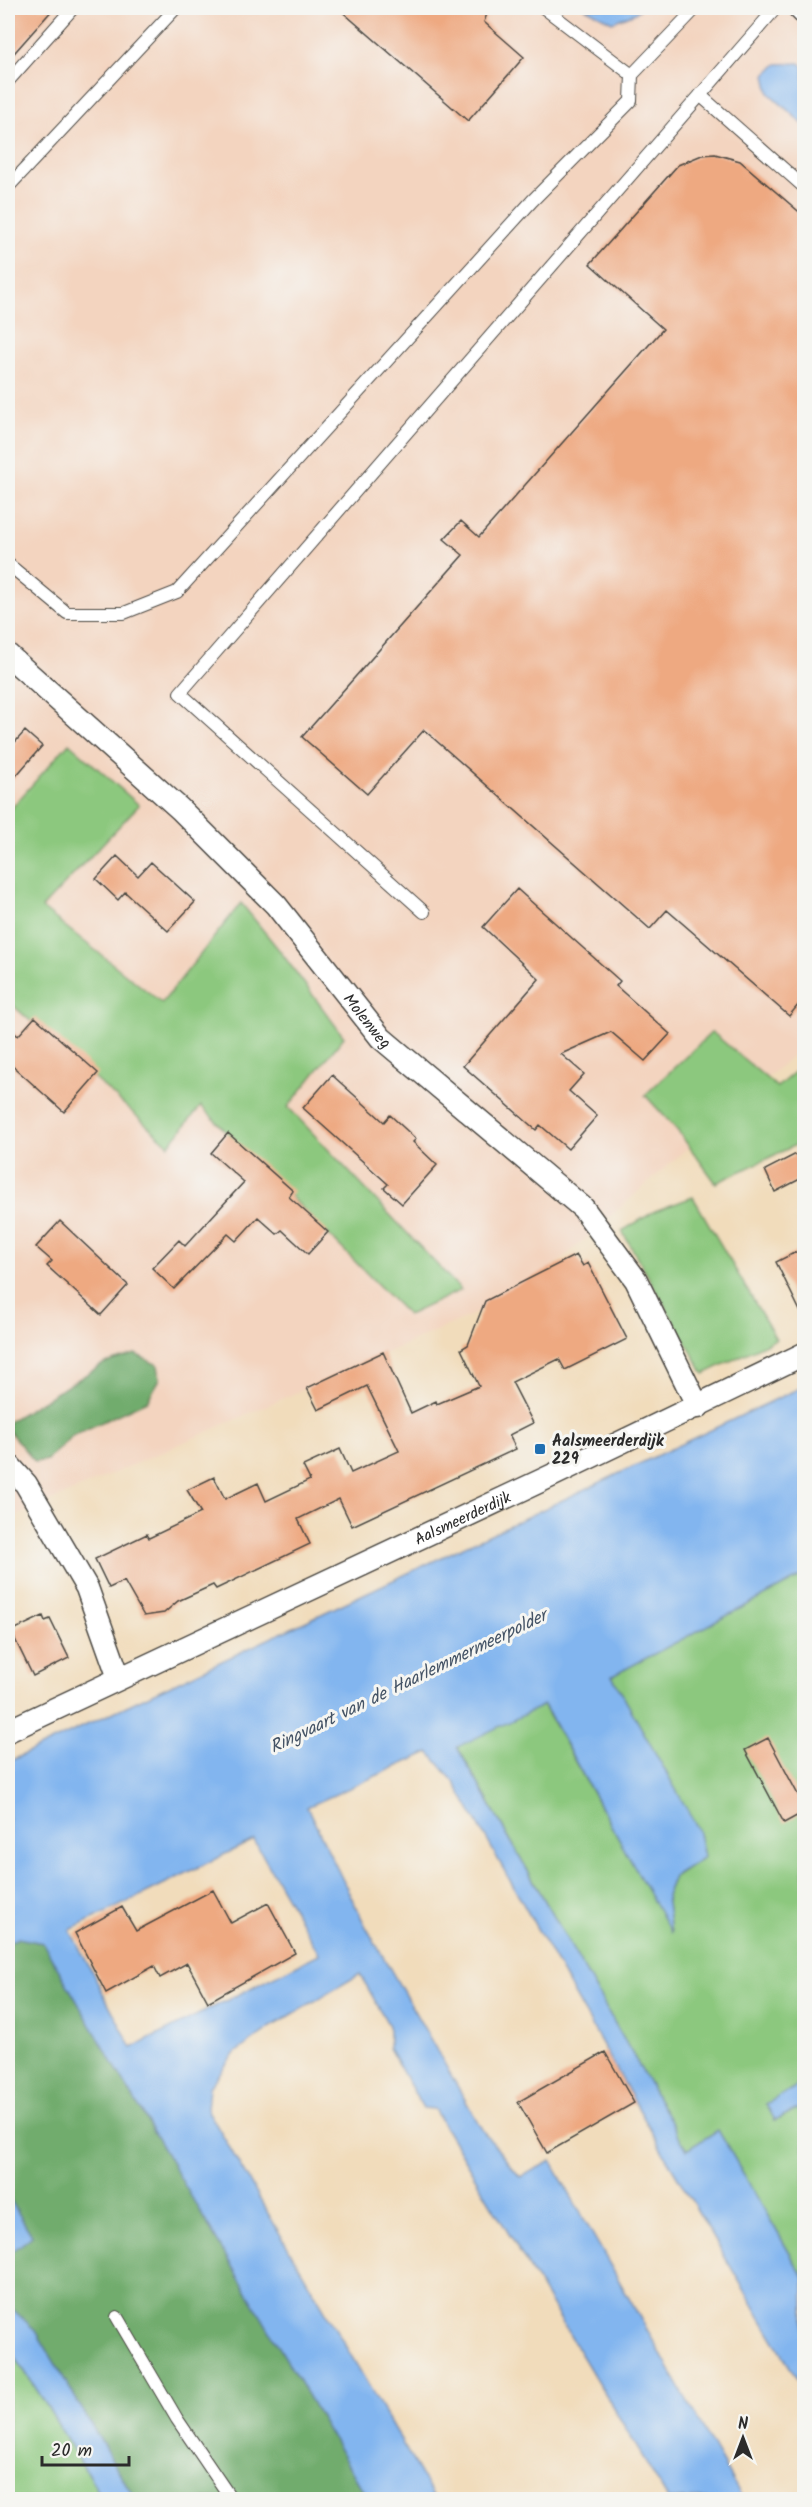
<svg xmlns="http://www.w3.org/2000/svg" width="812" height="2507" viewBox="0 0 812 2507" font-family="Kalam,sans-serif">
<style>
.built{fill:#f3d4bf}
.green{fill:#8cc87e;stroke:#5c7a54;stroke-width:1.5}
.forest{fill:#71ac6d;stroke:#4e6c4c;stroke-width:1.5}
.water{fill:#82b5ef;stroke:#56708d;stroke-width:1.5;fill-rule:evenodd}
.building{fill:#eea981}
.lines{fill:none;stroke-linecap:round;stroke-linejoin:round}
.service-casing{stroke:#494641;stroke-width:14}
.minor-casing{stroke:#494641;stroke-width:25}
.service{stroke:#fff;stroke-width:12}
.minor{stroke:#fff;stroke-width:22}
.poi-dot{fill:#1f6fb2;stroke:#f6f6f2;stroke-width:2}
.labels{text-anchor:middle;stroke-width:6;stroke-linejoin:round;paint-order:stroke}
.street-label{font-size:16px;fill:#2b2b2b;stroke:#f6f6f2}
.poi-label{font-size:16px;font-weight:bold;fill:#2b2b2b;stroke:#f6f6f2;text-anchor:start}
.water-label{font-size:18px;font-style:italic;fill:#455466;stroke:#f6f6f2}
</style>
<rect width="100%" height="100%" fill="#f6f6f2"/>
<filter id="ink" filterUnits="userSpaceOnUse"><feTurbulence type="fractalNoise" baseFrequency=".0167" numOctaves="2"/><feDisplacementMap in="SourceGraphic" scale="12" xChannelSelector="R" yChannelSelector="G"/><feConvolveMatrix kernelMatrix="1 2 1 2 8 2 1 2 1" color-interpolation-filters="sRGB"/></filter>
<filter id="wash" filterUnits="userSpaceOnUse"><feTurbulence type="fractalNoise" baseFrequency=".008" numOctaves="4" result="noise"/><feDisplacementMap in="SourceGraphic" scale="24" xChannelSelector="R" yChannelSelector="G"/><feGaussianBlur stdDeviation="1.35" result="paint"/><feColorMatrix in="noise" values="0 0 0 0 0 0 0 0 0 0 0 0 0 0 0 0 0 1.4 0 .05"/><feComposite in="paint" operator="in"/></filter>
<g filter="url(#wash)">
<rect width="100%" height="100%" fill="#f1dcbb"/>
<path class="built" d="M 8,8 L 804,8 L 804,1045 L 526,1291 L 8,1520 Z"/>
<path class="green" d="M 69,743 L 139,805 L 42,908 L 162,1003 L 241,903 L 280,951 L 344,1037 L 288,1107 L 461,1290 L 408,1315 L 201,1106 L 169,1145 L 8,1001 L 8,812 Z
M 712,1032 L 777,1087 L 804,1064 L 804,1141 L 716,1183 L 677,1130 L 645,1095 Z
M 693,1197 L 776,1339 L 704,1374 L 622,1231 L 655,1211 Z
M 804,1575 L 804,2082 L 766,2104 L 775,2120 L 804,2106 L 804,2278 L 718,2130 L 687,2150 L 457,1746 L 543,1705 L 671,1932 L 666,1896 L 674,1877 L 704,1857 L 698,1829 L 612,1676 Z
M 8,2346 L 39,2393 L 103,2499 L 8,2499 Z"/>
<path class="forest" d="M 135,1354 L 158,1365 L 160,1379 L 147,1401 L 72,1436 L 47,1460 L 35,1462 L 8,1430 L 8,1422 L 105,1363 Z
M 18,1938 L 43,1943 L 368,2499 L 135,2499 L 36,2331 L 8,2305 L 8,2244 L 13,2251 L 32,2236 L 8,2196 L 8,1943 Z"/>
<path class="water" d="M 585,8 L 641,8 L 635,13 L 612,22 Z
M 800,63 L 804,67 L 804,125 L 769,93 L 765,75 L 777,64 Z
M 804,1386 L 804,1575 L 612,1676 L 698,1829 L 704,1857 L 674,1876 L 666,1896 L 671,1933 L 544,1705 L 457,1747 L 687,2150 L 718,2130 L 804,2278 L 804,2391 L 667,2159 L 455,1783 L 429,1752 L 307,1807 L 365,1925 L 483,2131 L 520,2177 L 551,2161 L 743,2499 L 668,2499 L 434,2109 L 423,2108 L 389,2048 L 389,2026 L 360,1974 L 271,2027 L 235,2053 L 209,2087 L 207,2109 L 435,2499 L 368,2499 L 43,1943 L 18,1938 L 8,1943 L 8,1762 ZM 254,1840 L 319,1954 L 132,2048 L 70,1930 Z
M 804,2082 L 804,2106 L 775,2120 L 766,2104 Z
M 8,2196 L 32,2236 L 13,2251 L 8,2244 Z
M 8,2305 L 36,2331 L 135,2499 L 103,2499 L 39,2393 L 8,2346 Z"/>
<g id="blocks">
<path class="building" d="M 8,8 L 54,8 L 8,60 Z
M 338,8 L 489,8 L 484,22 L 524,57 L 468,121 Z
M 715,154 L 740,161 L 804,216 L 804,998 L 789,1016 L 667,910 L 650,929 L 424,730 L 367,794 L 302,737 L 463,555 L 444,539 L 461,521 L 479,537 L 663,329 L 590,264 L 678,165 L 702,155 Z
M 25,731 L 42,746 L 8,785 L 8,750 Z
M 117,856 L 138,876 L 151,862 L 195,902 L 168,931 L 125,892 L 118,900 L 96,879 Z
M 517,889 L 620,981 L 616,986 L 670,1034 L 645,1061 L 611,1032 L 561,1054 L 584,1074 L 569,1091 L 597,1116 L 568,1149 L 540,1125 L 536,1130 L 463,1066 L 539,979 L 483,927 Z
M 35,1017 L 98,1073 L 64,1112 L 8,1062 L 8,1027 L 18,1036 Z
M 332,1075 L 384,1122 L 390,1115 L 416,1139 L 413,1142 L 437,1165 L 402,1204 L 384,1188 L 388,1184 L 303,1108 Z
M 228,1133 L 293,1191 L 289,1197 L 328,1232 L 308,1254 L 282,1230 L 277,1234 L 258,1217 L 236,1241 L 228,1234 L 174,1289 L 152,1268 L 179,1240 L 185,1246 L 244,1182 L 211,1153 Z
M 804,1150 L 804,1177 L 775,1192 L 765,1170 Z
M 60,1221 L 128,1285 L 101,1315 L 47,1266 L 52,1261 L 36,1247 Z
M 804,1248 L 804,1319 L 776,1262 Z
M 576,1255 L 583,1266 L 588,1263 L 627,1339 L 565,1370 L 559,1359 L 512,1382 L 533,1423 L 509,1435 L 516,1449 L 352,1526 L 339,1499 L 298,1519 L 310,1544 L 216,1589 L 213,1585 L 178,1601 L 164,1613 L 144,1616 L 124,1581 L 109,1588 L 95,1559 L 147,1534 L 149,1538 L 201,1513 L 187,1490 L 214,1477 L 225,1499 L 258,1483 L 266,1501 L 310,1480 L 303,1466 L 340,1449 L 351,1473 L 399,1451 L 367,1386 L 318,1410 L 307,1388 L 383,1352 L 411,1413 L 436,1401 L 437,1404 L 479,1386 L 461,1349 L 468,1345 L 485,1301 Z
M 43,1616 L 45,1621 L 50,1619 L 69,1658 L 33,1676 L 11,1631 Z
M 768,1738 L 804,1806 L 804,1812 L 784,1823 L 745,1750 Z
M 213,1890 L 231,1923 L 268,1903 L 295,1953 L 208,2002 L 187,1963 L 160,1978 L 154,1966 L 106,1993 L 75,1933 L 122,1907 L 136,1931 Z
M 605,2052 L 634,2103 L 547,2153 L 518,2102 Z"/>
</g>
</g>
<g filter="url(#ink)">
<use href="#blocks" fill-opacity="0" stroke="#494641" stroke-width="1.5"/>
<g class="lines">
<defs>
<path id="service" d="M 544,8 L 632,75
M 8,81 L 73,8
M 700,95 L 804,187
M 8,187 L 176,8
M 8,564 L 67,613 L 124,613 L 177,592 L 532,201 L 631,101 L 632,75 L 696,8
M 424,912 L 180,693 L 776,8
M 117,2317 L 177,2419 L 232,2500"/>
<g id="minor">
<path d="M 799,8 L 804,13"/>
<path id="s1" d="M 8,655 L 180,809 L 276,905 L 381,1038 L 583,1208 L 636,1280 L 698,1407"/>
<path d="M 8,1464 L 26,1484 L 87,1588 L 119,1678"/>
<path id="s2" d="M 8,1731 L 551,1476 L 804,1354"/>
</g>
</defs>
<use href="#service" class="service-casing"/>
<use href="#minor" class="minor-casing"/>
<use href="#service" class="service"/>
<use href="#minor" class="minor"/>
</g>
</g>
<rect class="poi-dot" x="534" y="1443" width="12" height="12" rx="3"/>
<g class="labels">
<g class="street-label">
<text dy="6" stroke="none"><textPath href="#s1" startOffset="514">Molenweg</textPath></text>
<text dy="6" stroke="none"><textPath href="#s2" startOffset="502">Aalsmeerderdijk</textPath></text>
</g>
<g class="poi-label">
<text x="552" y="1446">Aalsmeerderdijk<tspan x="552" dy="18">229</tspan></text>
</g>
<g class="water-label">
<text transform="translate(408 1681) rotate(-26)" y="6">Ringvaart van de Haarlemmermeerpolder</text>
</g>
</g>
<rect width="812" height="2507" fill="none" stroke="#f6f6f2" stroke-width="30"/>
<g transform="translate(743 2438)" stroke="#f6f6f2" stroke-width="4.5" paint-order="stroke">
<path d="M0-4.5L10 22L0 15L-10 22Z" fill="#2b2b2b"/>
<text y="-9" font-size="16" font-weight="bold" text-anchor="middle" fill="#2b2b2b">N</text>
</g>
<path d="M42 2456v9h87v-9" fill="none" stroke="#2b2b2b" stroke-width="3"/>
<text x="51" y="2456" font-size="18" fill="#2b2b2b" stroke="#f6f6f2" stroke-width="4.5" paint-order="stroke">20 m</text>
</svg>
